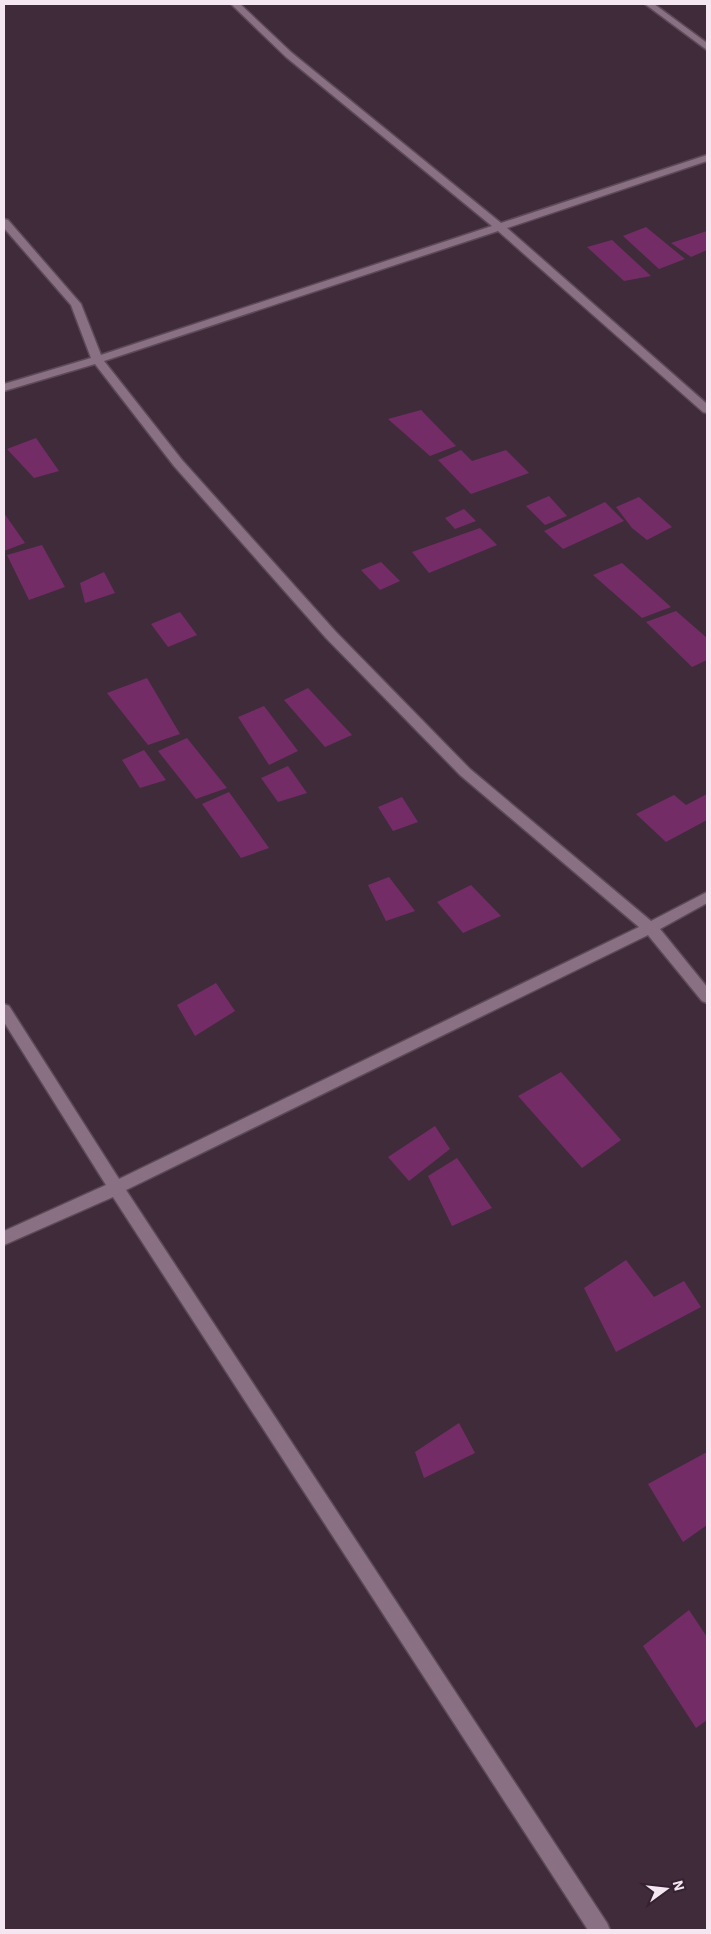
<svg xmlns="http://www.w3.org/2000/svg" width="711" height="1934" viewBox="0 0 711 1934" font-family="'IBM Plex Sans',sans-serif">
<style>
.building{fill:#742c67}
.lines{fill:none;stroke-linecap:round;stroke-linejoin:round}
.street-casing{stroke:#5c4a58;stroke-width:3}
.street{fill:#897083;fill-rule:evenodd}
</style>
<rect width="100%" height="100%" fill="#402b3b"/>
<path class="building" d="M 646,227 L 685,259 L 659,269 L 623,236 Z
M 707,231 L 707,250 L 691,257 L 671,243 Z
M 612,240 L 651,276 L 624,281 L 587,247 Z
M 421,410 L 456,446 L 430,456 L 388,419 Z
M 36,438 L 59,471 L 34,478 L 7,449 Z
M 461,450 L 472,461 L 506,450 L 529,473 L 471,494 L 438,460 Z
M 549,496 L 567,516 L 545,525 L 526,506 Z
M 639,497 L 672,527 L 647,540 L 632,528 L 616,507 Z
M 605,502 L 624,521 L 563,549 L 544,531 Z
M 464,509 L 476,521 L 455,529 L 445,518 Z
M 4,513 L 25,543 L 4,551 Z
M 480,528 L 497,545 L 429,573 L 412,552 Z
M 42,545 L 65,587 L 29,600 L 7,555 Z
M 381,562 L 400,581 L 380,590 L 361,570 Z
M 622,563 L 671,607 L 642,618 L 593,575 Z
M 104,572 L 115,593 L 85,603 L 80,583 Z
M 676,611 L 707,638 L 707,660 L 692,667 L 646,622 Z
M 180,612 L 197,635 L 168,647 L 151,624 Z
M 147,678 L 180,734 L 148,745 L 107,693 Z
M 308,688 L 352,735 L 325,747 L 284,700 Z
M 264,706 L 298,751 L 269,765 L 238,717 Z
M 187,738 L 227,788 L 196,799 L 158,751 Z
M 144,750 L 166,780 L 140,788 L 122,760 Z
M 288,766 L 307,793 L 278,802 L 261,778 Z
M 229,792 L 269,848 L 241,858 L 202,804 Z
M 707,794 L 707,820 L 666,842 L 636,814 L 674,795 L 686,805 Z
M 402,797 L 418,822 L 393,831 L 378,807 Z
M 389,877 L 415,911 L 386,921 L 368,885 Z
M 471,885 L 501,916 L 463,933 L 437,902 Z
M 216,983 L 235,1011 L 195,1036 L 177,1005 Z
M 561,1072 L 621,1140 L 582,1168 L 518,1096 Z
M 435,1126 L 450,1149 L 409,1181 L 388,1157 Z
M 457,1158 L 492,1208 L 452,1226 L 428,1176 Z
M 626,1260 L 654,1297 L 684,1281 L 701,1307 L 616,1352 L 584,1288 Z
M 459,1423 L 475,1453 L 424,1478 L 415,1452 Z
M 707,1452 L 707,1525 L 683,1542 L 648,1484 Z
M 689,1610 L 707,1637 L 707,1720 L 696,1728 L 643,1646 Z"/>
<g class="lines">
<defs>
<path id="street" d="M 231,4 L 240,4 L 292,53 L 501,223 L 707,155 L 707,161 L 507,228 L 707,404 L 707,413 L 703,412 L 498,231 L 104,361 L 182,460 L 336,632 L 470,769 L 651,921 L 707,892 L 707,903 L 660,929 L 707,987 L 707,1003 L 702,1001 L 648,935 L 126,1190 L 607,1923 L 610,1930 L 588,1930 L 113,1197 L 4,1245 L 4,1231 L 106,1185 L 4,1022 L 4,1004 L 9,1006 L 119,1179 L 639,927 L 460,775 L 326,638 L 174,466 L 95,364 L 4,391 L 4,384 L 91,358 L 71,305 L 4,228 L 4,219 L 8,220 L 81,304 L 101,355 L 492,226 L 286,57 Z
M 645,4 L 654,4 L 707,43 L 707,50 Z"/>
</defs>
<use href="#street" class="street-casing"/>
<use href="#street" class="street"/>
</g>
<rect width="711" height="1934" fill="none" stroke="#f5e7f1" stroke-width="10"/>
<g transform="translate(666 1889) rotate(75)" stroke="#352131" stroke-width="4" paint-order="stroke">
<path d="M0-4L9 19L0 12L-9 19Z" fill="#f5e7f1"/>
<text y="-8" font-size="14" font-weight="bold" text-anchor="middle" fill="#f5e7f1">N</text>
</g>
</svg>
